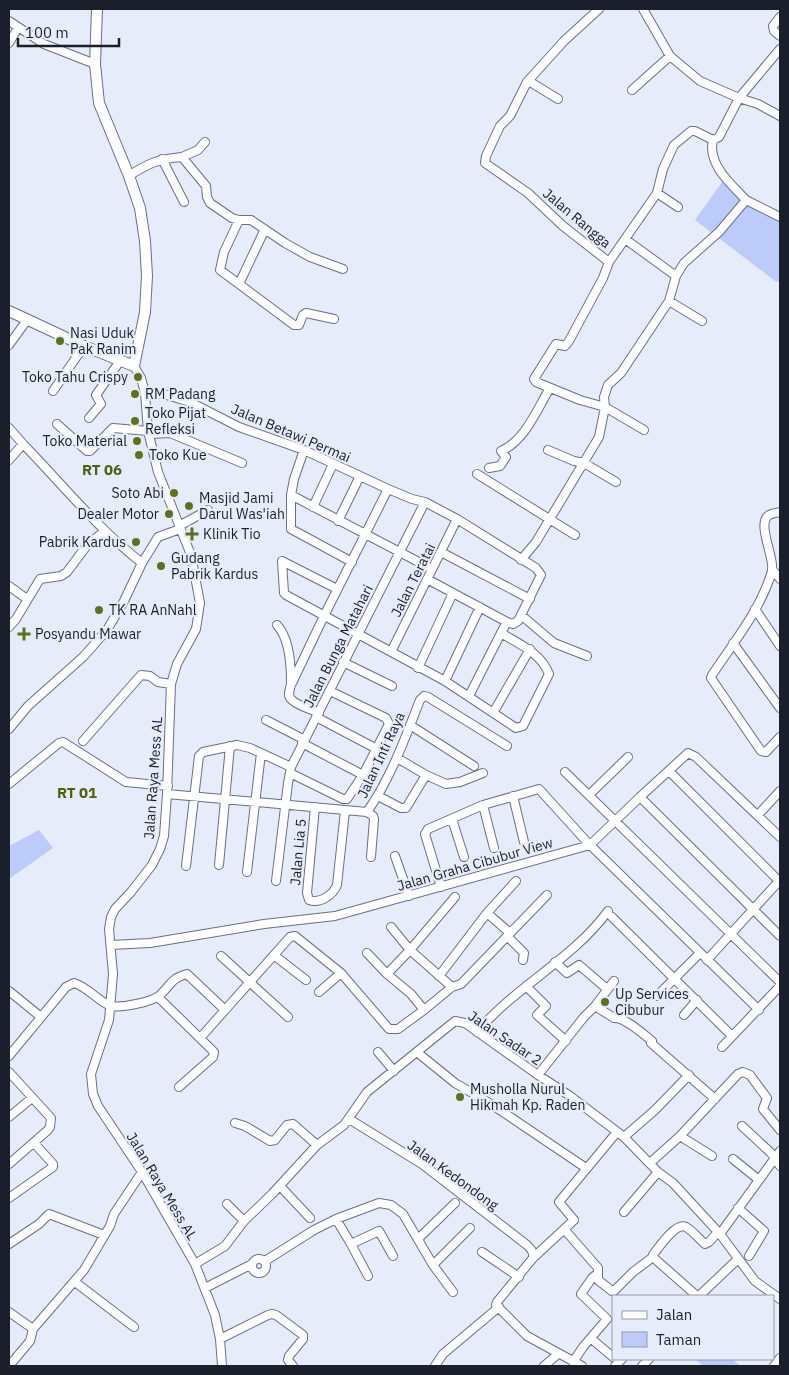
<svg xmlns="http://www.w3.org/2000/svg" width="789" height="1375" viewBox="0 0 789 1375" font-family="'IBM Plex Sans',sans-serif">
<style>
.green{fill:#bccbf9}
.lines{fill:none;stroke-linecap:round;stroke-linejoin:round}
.minor-casing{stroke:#666f8d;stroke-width:10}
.major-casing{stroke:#666f8d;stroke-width:12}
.minor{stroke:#fff;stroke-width:8}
.major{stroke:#fff;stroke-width:10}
.poi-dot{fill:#5f711f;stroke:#e7ecfa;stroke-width:2}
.labels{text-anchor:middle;stroke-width:4.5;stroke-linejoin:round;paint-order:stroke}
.street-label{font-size:14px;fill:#1b1f2b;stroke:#e7ecfa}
.poi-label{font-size:14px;fill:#1b1f2b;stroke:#e7ecfa;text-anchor:start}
.neighbourhood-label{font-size:15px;font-weight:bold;fill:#4f5f13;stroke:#e7ecfa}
</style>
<rect width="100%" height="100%" fill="#e7ecfa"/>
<path class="green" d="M 722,182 L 780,222 L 780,282 L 775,281 L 695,220 Z
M 39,830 L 53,848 L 9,879 L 9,846 Z
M 698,1359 L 733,1359 L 740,1366 L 703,1366 L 696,1360 Z"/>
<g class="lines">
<defs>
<path id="minor" d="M 643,9 L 670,56 L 700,81 L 739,98 L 758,104 L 780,116
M 780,17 L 773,26 L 774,31 L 780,36
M 9,21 L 44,44 L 95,64
M 9,43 L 18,28
M 527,82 L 532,83 L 558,99
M 632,90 L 670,56
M 182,157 L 198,150 L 205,142
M 162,159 L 184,202
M 129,176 C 148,163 159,159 182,157 L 206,186 L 207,197 L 210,203 L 232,218 L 239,220 L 251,220 L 285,243 L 310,257 L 343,269
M 657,193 L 678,207
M 746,200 L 780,217
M 239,220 L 224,252 L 220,270 L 239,284 L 265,229
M 625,239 L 676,276
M 609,262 L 657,193 L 663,169 L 674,145 L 691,131 L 695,131 L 713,140 L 719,137 L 739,98 L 780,49
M 239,284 L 294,325 L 299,325 L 303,315 L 306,313 L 334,319
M 669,301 L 702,321
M 9,345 L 27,320
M 134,366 L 141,378 L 145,393 L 148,431 L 158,472 L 191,555 L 200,603 L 196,629 L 177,664 L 171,684 L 167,794 L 164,836 L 160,849 L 152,865 L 131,892 L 115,909 L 111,917 L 109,929 L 113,974 L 109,1020 L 91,1074 L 93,1094 L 98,1106 L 142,1172 L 195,1264 L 215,1315 L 220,1339 L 222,1366
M 53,391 L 84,346
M 145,393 L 163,394 L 190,402 L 239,427 L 304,450 L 388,489 L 412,499 L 425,502 L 457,519 L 536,568 L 541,575 L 518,621 L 513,624 L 507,622 L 427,579
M 89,418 L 101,404 L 96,395 L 120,361
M 57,424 L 87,451 L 90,451 L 113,428 L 148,431
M 9,428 L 23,444 L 9,460
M 644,430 L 605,407 L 604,397 L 608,385 L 621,373 L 669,301 L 676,276 L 684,263 L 719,232 L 746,200 C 731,184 707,164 713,140
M 149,434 L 170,433 L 242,463
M 23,444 C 62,484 98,529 142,563
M 548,450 L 574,461 L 584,463 L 616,482
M 489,468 L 500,466 L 506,457 L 501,451 C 525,441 537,409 550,388
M 477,474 L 575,535
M 291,495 L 294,479 L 304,450
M 313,507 L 333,464
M 780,512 C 777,513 772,513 769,515 C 756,523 775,558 772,571 C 761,609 734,642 712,675 L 711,678 L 761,751 L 766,752 L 780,737
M 338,521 L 360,476
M 179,526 L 208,510
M 441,552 L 530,599
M 521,560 L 536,542 L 599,437 L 605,407 L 580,400 L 536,382 L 534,379 L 556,344 L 565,346 L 569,341 L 603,278 L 609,262 L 563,226 L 528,193 L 485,163 L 486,156 L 500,126 L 510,116 L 527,82 L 564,41 L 599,9
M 352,562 L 291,529 L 291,495 L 432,569
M 772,569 L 780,579
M 9,586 L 27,599
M 337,589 L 282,561 L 284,593 L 286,595 L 445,681 L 480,607
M 755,609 L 780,646
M 521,615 L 554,643 L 587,656
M 277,625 C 289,638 291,663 291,681 C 292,687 286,694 291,699 C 297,706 311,709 319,713
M 9,627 L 16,619 L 40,579 L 61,576 L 67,572 L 88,544 L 105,531
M 733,643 L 780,708
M 391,652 L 457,519
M 343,662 L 392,686
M 418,668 L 453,593
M 445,681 L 516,728 L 523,726 L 549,674 C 541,653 519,644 501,633 L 507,622
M 292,683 L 324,616 L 388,489
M 469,696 L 501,633
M 493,713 L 530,649
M 316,717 L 377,749
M 266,720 L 305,740
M 410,725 L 474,766
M 9,729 L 28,706 L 83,657 L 107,630 L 124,601 L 142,563 L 158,537 L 180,529
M 83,741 L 141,675 L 150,676 L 158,682 L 171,684
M 302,743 L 363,775
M 669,771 L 779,881
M 565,772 L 780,982
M 290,773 L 343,799 L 347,799 L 363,775 L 389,724 L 386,718 L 330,691
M 426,775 L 446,784 L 460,782 L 483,773
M 9,784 L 59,743 L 63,742 L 126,782 L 168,786
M 167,794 L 367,812 C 391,778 405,738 420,700 L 424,696 L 428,697 L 507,746
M 589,795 L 628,757
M 378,796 L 401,808 L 406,808 L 426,775 L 397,758
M 513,796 L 524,842
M 640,797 L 780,936
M 483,805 L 494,848
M 315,807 L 307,893 L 309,900 C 320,904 333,895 337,885 L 345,811
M 367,812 L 373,816 L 374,819 L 371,857
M 758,815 L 780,791
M 452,819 L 464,857
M 395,856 L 409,896
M 219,865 L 230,746
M 186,866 L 199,756 L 203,752 L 237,745 L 250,748 L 291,767
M 247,872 L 261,753
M 276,881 L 288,783 L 291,767 L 425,502
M 441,887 L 425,834 L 428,829 L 483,805 L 539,789 L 587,842 L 759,1010
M 487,913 L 510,933
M 612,917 L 732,1036
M 391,927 L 410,950 L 455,897
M 507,936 L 524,953 L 523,960
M 111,945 L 150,943 L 264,924 L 335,916 L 590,845 L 640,797 L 688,753 L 696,757 L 780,837
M 367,953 L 387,974
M 221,956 L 288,1017
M 275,956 L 306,980
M 707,960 L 780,880
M 555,962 L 567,973 L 579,965 L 607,989
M 439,976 L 487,913 L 516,881
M 526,986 L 546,1006 L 537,1015 L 566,1041
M 9,991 L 41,1017
M 319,992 L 341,973
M 657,996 L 700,953
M 158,997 L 214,1052 L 213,1057 L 179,1087
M 595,1006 L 614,1018 C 625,1017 643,1034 652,1041 L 651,1043 L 715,1099
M 424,1010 L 452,987
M 684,1015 L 697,1000
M 477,1032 C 516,986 573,959 608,911
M 201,1037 L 225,1010
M 722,1047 L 780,986
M 378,1052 L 394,1071
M 418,1053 L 455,1083 L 491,1104 L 586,1168
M 9,1056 L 66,987 L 74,983 C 88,987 100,1003 111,1006 C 121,1008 153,1002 160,995 C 172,984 170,979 187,974 L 225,1010 L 290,937 L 295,936 L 341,973 L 389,1029 L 398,1029 L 424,1010 L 411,994 L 387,974 L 410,950 L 452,987 L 461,984 L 547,895
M 9,1072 L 51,1118 L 50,1127 L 48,1130 L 9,1164
M 538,1075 L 584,1017 L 595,1006 L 614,981
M 9,1117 L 32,1098
M 349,1119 L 422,1164 L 527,1245 C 531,1249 534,1252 533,1258
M 235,1123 L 245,1126 L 270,1141 L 275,1140 L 287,1125 L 293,1124 L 317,1145
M 742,1126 L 771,1153 L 780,1166
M 680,1136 L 738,1074 L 743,1072 L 750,1075 L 767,1098 L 763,1109 L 780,1130
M 624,1137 L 655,1110 L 689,1075
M 733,1159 L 759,1180
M 650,1163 L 680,1136 L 712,1156
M 280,1186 L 310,1218
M 9,1198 L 53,1167 L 53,1164 L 34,1143
M 227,1204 L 244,1221
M 738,1208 L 764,1231 L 749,1256
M 624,1212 L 658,1172
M 336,1219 L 351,1244 L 368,1276
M 564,1229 L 598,1268 L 598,1280 L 612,1291 L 614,1291 L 633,1272 L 653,1257
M 720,1234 L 780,1151
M 418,1239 L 455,1203
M 9,1244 L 39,1224 L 49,1214 L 104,1235
M 351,1244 L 379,1231 L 393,1256
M 482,1252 L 519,1277
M252 1266a7 7 0 1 1 14 0a7 7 0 1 1-14 0Z
M 265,1261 L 314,1230 L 336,1219 L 379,1203 L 391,1205 L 403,1214 L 433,1265 L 470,1228
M 195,1264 L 225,1246 L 244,1221 L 272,1194 L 317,1145 L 344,1125 L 367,1092 L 455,1021 L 465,1023 L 538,1075 L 570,1096 L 624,1137 L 658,1172 L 673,1183 L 720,1234 L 755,1281 L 780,1299
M 433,1265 L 453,1292
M 75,1282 L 134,1327
M 205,1288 L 252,1264
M 697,1296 L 655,1259 L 653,1255 C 659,1247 676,1222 686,1227 C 693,1231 699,1239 705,1244 L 709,1242 L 718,1232
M 699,1296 L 738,1259
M 9,1312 L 33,1329
M 220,1339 L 268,1315 L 272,1314 L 276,1315 L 303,1335 L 303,1339 L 289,1356 L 288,1360 L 293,1366
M 594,1341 L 613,1357
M 573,1362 L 583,1347 L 607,1319 L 581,1294 L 592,1278 L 597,1274
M 9,1366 L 30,1341 L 33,1329 L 84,1270 L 110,1226 L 114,1214 L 142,1172
M 435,1366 L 443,1354 L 499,1307
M 544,1366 L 558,1354
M 582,1366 L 527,1336 L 496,1305 L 497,1302 L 533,1258 L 574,1220 L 559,1202 L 617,1132
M 615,1366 L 622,1359
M 642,1366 L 649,1359
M 774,1366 L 780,1358"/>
<path id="major" d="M 9,311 L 84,346 L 134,366 L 145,312 L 147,276 L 145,241 L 140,208 L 129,176 L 99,103 L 95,64 L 97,9"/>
</defs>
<use href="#minor" class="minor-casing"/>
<use href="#major" class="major-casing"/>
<use href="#minor" class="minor"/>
<use href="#major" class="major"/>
</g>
<g class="poi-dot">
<circle cx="60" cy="341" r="5"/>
<circle cx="138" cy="377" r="5"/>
<circle cx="135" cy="394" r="5"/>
<circle cx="135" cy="421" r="5"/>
<circle cx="137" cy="441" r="5"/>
<circle cx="139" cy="455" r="5"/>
<circle cx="174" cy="493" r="5"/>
<circle cx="189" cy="506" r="5"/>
<circle cx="169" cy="514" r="5"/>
<path d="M189.5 526.5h5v5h5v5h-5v5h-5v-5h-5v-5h5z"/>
<circle cx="136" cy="542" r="5"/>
<circle cx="161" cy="566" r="5"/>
<circle cx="99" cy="610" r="5"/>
<path d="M21.5 626.5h5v5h5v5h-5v5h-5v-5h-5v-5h5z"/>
<circle cx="605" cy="1002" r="5"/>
<circle cx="460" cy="1097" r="5"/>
</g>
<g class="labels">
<g class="street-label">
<text transform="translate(577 218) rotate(40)" y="5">Jalan Rangga</text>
<text transform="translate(291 433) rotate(23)" y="5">Jalan Betawi Permai</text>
<text transform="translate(413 580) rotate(-63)" y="5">Jalan Teratai</text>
<text transform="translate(338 646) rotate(-63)" y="5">Jalan Bunga Matahari</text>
<text transform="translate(381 755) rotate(-65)" y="5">Jalan Inti Raya</text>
<text transform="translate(153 778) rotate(-86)" y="5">Jalan Raya Mess AL</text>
<text transform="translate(298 852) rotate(-85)" y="5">Jalan Lia 5</text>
<text transform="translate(475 864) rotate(-16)" y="5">Jalan Graha Cibubur View</text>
<text transform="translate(505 1038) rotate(34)" y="5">Jalan Sadar 2</text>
<text transform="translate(453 1175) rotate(36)" y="5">Jalan Kedondong</text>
<text transform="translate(162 1186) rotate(59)" y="5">Jalan Raya Mess AL</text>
</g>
<g class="poi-label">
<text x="70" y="338">Nasi Uduk<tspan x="70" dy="16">Pak Ranim</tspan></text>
<text x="128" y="382" text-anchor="end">Toko Tahu Crispy</text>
<text x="145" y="399">RM Padang</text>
<text x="145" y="418">Toko Pijat<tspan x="145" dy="16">Refleksi</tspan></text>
<text x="127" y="446" text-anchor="end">Toko Material</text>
<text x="149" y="460">Toko Kue</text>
<text x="164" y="498" text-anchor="end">Soto Abi</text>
<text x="199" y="503">Masjid Jami<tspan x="199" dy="16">Darul Was'iah</tspan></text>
<text x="159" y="519" text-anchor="end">Dealer Motor</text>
<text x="203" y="539">Klinik Tio</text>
<text x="126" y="547" text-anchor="end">Pabrik Kardus</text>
<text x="171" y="563">Gudang<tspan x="171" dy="16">Pabrik Kardus</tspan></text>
<text x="109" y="615">TK RA AnNahl</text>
<text x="35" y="639">Posyandu Mawar</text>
<text x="615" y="999">Up Services<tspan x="615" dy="16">Cibubur</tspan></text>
<text x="470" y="1094">Musholla Nurul<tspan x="470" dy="16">Hikmah Kp. Raden</tspan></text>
</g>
<g class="neighbourhood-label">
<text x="102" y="475">RT 06</text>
<text x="77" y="798">RT 01</text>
</g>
</g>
<rect width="789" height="1375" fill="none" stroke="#1b1f2b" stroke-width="20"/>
<rect x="612" y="1295" width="162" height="65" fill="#e7ecfa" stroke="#959aa7"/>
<rect x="622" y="1311" width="25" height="8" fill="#ffffff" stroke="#959aa7"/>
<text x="656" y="1320" font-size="15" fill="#1b1f2b">Jalan</text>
<rect x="622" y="1332" width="25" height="15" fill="#bccbf9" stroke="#959aa7"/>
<text x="656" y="1345" font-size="15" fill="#1b1f2b">Taman</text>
<path d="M18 38v8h101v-8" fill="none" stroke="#1b1f2b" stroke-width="2.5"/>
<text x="25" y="38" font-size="15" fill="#1b1f2b" stroke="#e7ecfa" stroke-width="4" paint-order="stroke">100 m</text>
</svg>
